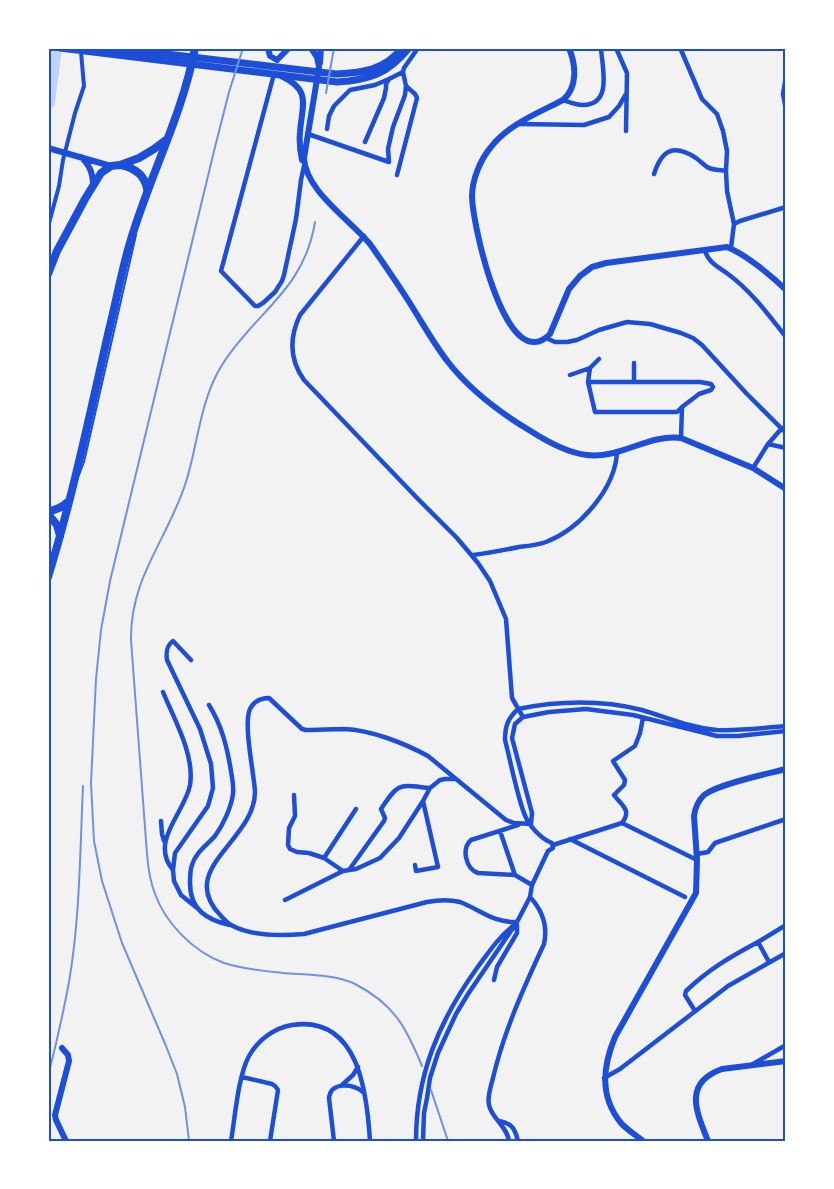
<svg xmlns="http://www.w3.org/2000/svg" width="834" height="1189" viewBox="0 0 834 1189" font-family="Figtree,sans-serif">
<style>
.lines{fill:none;stroke-linecap:round;stroke-linejoin:round}
.river{stroke:#bfd3fe;stroke-width:14}
.service{stroke:#1d4ed8;stroke-width:2}
.pedestrian{stroke:#1d4ed8;stroke-width:4}
.minor{stroke:#1d4ed8;stroke-width:4.5}
.tertiary{stroke:#1d4ed8;stroke-width:6}
.secondary{stroke:#1d4ed8;stroke-width:7}
.primary{stroke:#1d4ed8;stroke-width:8}
.rail{stroke:#7290e2;stroke-width:2}
.neatline{fill:none;stroke:#1d4ed8;stroke-width:2}
</style>
<rect width="100%" height="100%" fill="#f2f2f2"/>
<g class="lines">
<path class="river" d="M 48,102 L 55,48"/>
<path class="service" d="M 79,475 L 84,462 L 136,235"/>
<path class="pedestrian" d="M 48,227 L 59,186 L 63,160 L 75,113 L 84,86 L 81,52"/>
<path class="minor" d="M 616,48 L 627,73 L 626,131
M 682,48 L 681,50 L 702,99 L 717,114 L 723,131 L 727,151 L 726,171 L 727,191 L 734,224
M 274,74 L 221,271 L 255,306 L 258,306 L 263,303 L 275,292 L 282,281 L 284,275 L 296,219 L 301,180 L 304,166
M 786,76 L 783,94 L 786,110
M 563,100 C 569,102 576,105 583,105 C 613,105 602,67 601,48
M 519,124 L 584,125 L 609,117 L 619,106 L 626,94
M 327,129 L 329,116 L 334,106 L 350,90 L 375,85 L 389,79
M 308,134 L 389,162 L 388,149 L 393,127 L 405,95 L 406,86 L 403,72 L 404,68 L 418,48
M 365,142 L 384,98 L 386,88 L 386,84 L 389,79 L 403,72
M 654,174 C 662,149 674,144 696,158 C 700,161 703,164 707,167 C 712,170 720,170 726,171
M 397,175 L 417,98 L 415,94 L 406,86
M 364,236 L 300,315 C 289,338 289,359 304,380 L 418,499 L 457,538 L 478,563 L 490,581 L 506,619 L 512,698 L 523,717
M 731,248 L 734,224 L 740,221 L 786,207
M 705,251 C 709,263 717,266 728,274 C 751,291 768,314 786,337
M 546,338 L 555,342 L 567,342 L 577,340 L 599,330 L 627,322 L 650,324 L 681,333 L 693,338 L 702,345 L 747,394 L 786,433
M 634,363 L 634,382
M 590,368 L 599,359
M 570,375 L 590,368 L 588,382 L 595,412 L 677,412 L 682,407
M 588,382 L 700,382 L 711,384 L 713,387 L 711,390 L 699,394 L 682,407 L 681,438
M 782,428 L 768,444 L 786,448
M 753,468 L 768,444
M 473,555 C 488,553 504,550 519,547 C 528,546 538,545 546,542 C 580,529 616,488 617,451
M 191,660 L 173,641 C 166,646 166,653 167,660 L 200,729 L 211,764 L 213,788 L 208,806 L 175,853 L 173,870 L 174,881 L 181,895 L 197,908
M 163,692 C 174,719 195,755 190,785 C 185,813 149,841 173,870
M 209,705 C 222,726 227,747 231,771 C 232,778 234,786 233,794 C 231,808 223,825 215,836 C 207,845 195,853 192,865 C 190,870 190,878 190,883 C 190,910 207,920 230,925
M 518,709 C 558,701 602,700 642,710 C 666,717 691,728 717,730 C 740,731 764,728 786,726
M 294,795 L 295,816 L 289,828 L 288,845 L 290,849 L 297,852 L 309,853 L 324,858 L 343,871
M 161,821 L 162,834 L 164,841
M 622,823 C 632,810 622,806 614,795 L 624,785 L 625,780 L 613,761 L 635,746 L 640,733 L 643,718
M 531,824 L 532,813 L 512,738 L 515,724 L 523,717 L 549,712 L 586,709 L 633,715 L 717,736 L 738,736 L 786,731
M 518,825 L 471,840 C 461,849 466,869 478,873 L 515,875 L 532,885
M 500,831 L 515,875
M 570,839 L 685,897
M 553,845 L 622,823 L 697,860
M 697,854 L 708,852 L 715,843 L 786,819
M 324,858 L 356,809
M 415,865 L 416,871 L 438,867 L 423,801
M 349,870 L 384,821 L 385,818 L 381,809 C 399,782 398,785 430,788
M 285,900 L 343,871 L 356,869 L 380,858 L 399,838 L 423,801 L 430,788 L 440,780 L 445,779 L 454,779
M 517,922 C 493,923 481,910 460,902 C 448,899 438,900 427,902 L 304,934 C 282,936 251,936 231,925 C 227,923 224,919 221,916 C 175,869 255,841 255,792 C 254,772 243,725 250,709 C 254,701 261,698 269,698 L 302,729 L 306,730 C 318,730 331,729 344,729 C 371,730 404,743 428,756 L 506,820 L 514,823 L 531,824
M 769,962 L 758,942 L 786,925
M 494,980 L 497,967 L 517,933 L 517,925
M 695,1011 L 685,995 L 686,991 C 709,969 730,957 758,942
M 753,1064 L 786,1045
M 242,1077 L 272,1084 L 275,1086 L 278,1090 L 270,1141
M 604,1078 L 620,1069 L 728,986 L 786,953
M 342,1085 L 353,1075 L 358,1067
M 499,1121 C 512,1123 515,1129 518,1141
M 231,1141 C 235,1118 238,1076 249,1056 C 258,1040 274,1028 292,1025 C 359,1015 367,1093 370,1141
M 334,1141 L 329,1098 C 331,1081 353,1084 363,1092
M 416,1141 C 416,1075 439,1021 477,968 C 489,952 497,939 513,926
M 423,1141 L 424,1113 L 427,1098 L 430,1078 L 438,1053 L 456,1014 L 468,994 L 517,922 L 530,897 L 532,885 L 548,851 L 553,848 L 552,843 C 541,839 528,825 524,813 C 516,791 511,763 505,740 C 505,726 508,718 518,709
M 509,1141 C 507,1126 492,1119 489,1105 C 487,1097 491,1086 493,1078 C 504,1031 524,987 544,944 C 548,926 542,910 530,897"/>
<path class="tertiary" d="M 268,48 L 270,56 L 277,60
M 311,48 L 317,57 L 319,67 L 304,158 C 305,190 350,220 370,244 C 384,264 398,284 411,305 C 423,324 434,344 448,362 C 470,390 499,412 529,430 C 546,441 567,453 587,455 C 620,459 648,434 681,438 L 753,468 L 786,489
M 569,48 C 576,65 578,87 563,100 C 538,113 509,124 491,147 C 480,160 472,180 472,197 C 473,225 499,342 534,342 C 541,342 545,339 550,334 L 569,289 L 580,276 L 592,267 L 606,263 L 727,247 C 745,254 772,276 786,290
M 277,60 L 289,48
M 320,63 L 321,48
M 281,76 C 312,90 302,105 300,132 C 299,142 300,151 302,160
M 48,148 L 111,166
M 81,157 C 90,166 93,173 93,186
M 62,1048 L 68,1055 L 69,1061 L 55,1115 L 56,1120 L 66,1141
M 643,1141 C 636,1135 627,1130 621,1123 C 599,1096 603,1066 615,1037 L 696,893 L 697,860 L 694,816 C 695,808 698,801 704,795 C 718,784 767,774 786,769
M 708,1141 C 696,1111 683,1083 722,1069 L 786,1061"/>
<path class="secondary" d="M 60,48 L 337,82 C 369,80 388,74 409,48
M 115,48 L 336,74 C 362,73 385,70 402,48"/>
<path class="primary" d="M 121,165 C 134,168 145,175 147,189
M 48,274 L 57,251 L 85,199 L 101,173 L 111,166 L 120,165 L 139,158 L 154,149 L 166,140
M 48,511 C 57,510 62,507 69,501
M 48,514 L 57,525 L 60,536
M 48,577 C 73,496 90,413 109,330 C 116,302 121,274 129,246 C 148,179 182,117 195,48"/>
<path class="rail" d="M 326,93 L 334,48
M 315,222 C 304,291 255,312 222,365 C 200,400 198,444 186,482 C 168,539 130,577 131,640 L 147,854 C 148,867 150,881 155,894 C 166,924 194,952 224,963 C 242,969 264,971 283,973 C 305,975 334,974 355,984 C 394,1004 406,1027 422,1066
M 48,1076 C 56,1045 63,1014 69,982 C 80,918 80,851 83,786
M 431,1090 L 448,1141
M 189,1141 L 185,1107 L 177,1074 L 166,1046 L 122,943 L 102,881 L 94,841 L 91,783 L 96,679 L 101,630 L 110,581 L 215,147 L 229,92 L 243,48"/>
</g>
<rect width="834" height="1189" fill="none" stroke="#ffffff" stroke-width="99"/>
<rect x="50" y="50" width="734" height="1090" class="neatline"/>
</svg>
